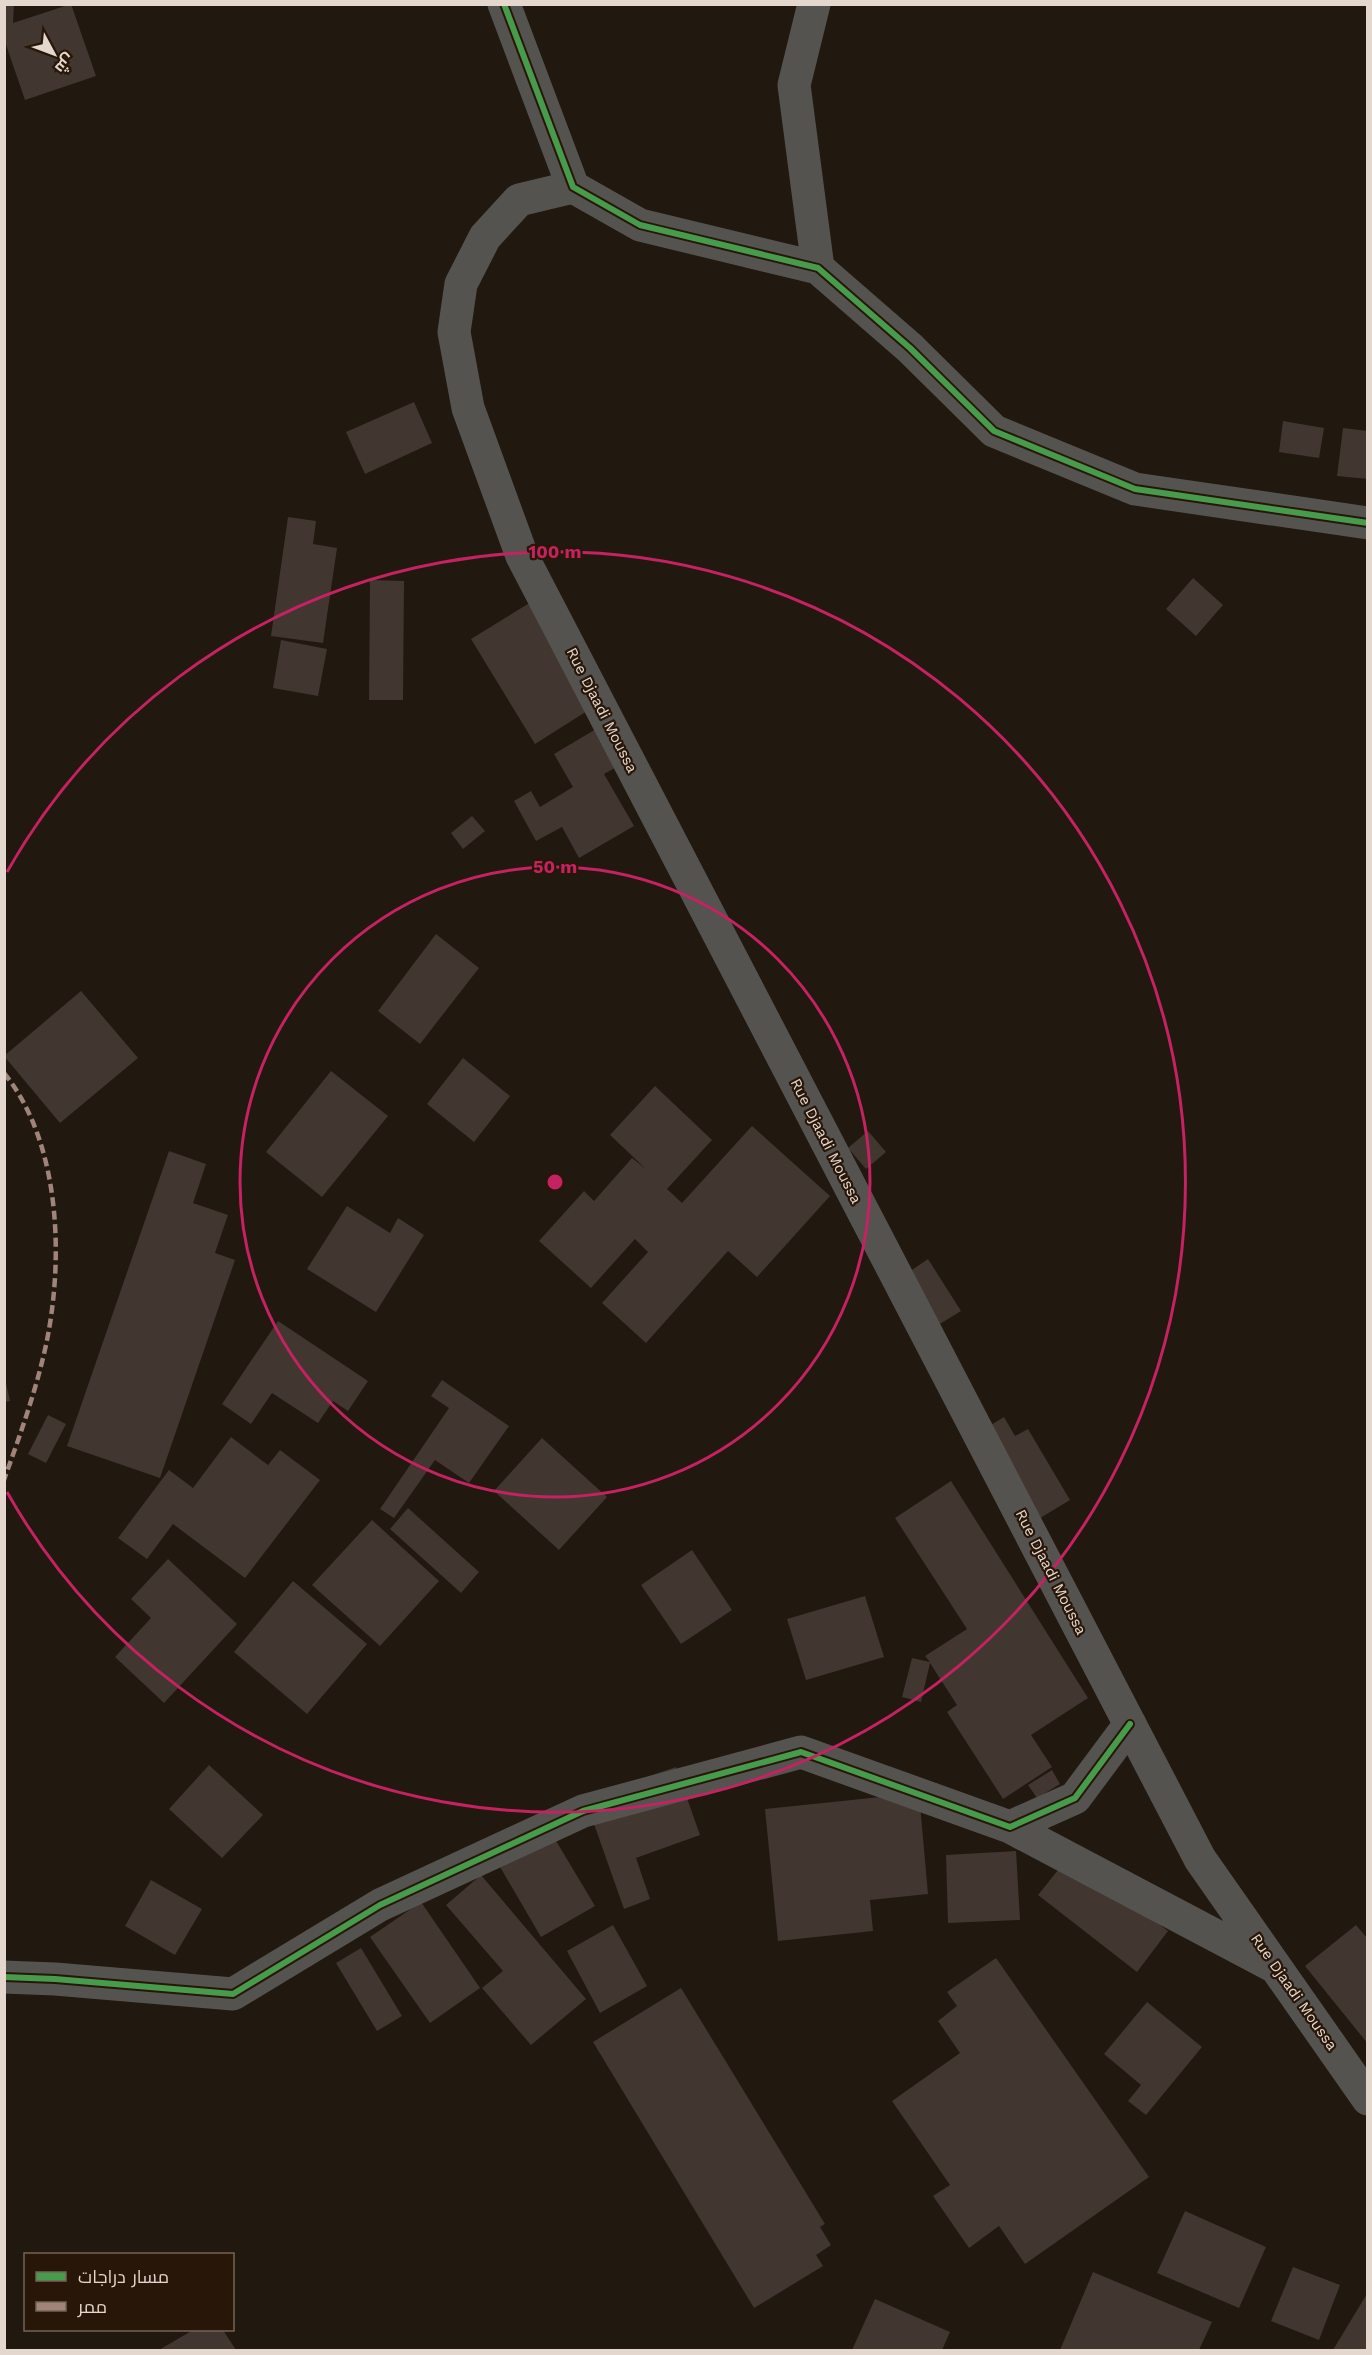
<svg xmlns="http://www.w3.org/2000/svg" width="1372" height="2355" viewBox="0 0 1372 2355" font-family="'Work Sans',Cairo,sans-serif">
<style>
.building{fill:#423630}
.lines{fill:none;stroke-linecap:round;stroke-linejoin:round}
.minor{stroke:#55534f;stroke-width:33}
.quiet{stroke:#a18479;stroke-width:4.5;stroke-dasharray:9 4.5;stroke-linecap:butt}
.cycleway-casing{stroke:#281708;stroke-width:10}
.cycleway{stroke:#469c4c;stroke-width:6}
.ring{fill:none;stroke:#c42261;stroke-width:3}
.labels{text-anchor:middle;stroke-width:4.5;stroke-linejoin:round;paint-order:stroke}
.street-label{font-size:15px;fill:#e4d7ce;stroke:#281708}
.centre{fill:#c42261;stroke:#281708;stroke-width:3}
.ring-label{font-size:18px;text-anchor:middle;font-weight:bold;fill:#c42261;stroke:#281708;stroke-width:4.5;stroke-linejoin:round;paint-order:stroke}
</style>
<rect width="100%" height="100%" fill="#21180f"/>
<path class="building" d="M 4,4 L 14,4 L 13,23 L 71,4 L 96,76 L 25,100 L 4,39 Z
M 414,402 L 432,443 L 365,474 L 346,432 Z
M 1283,421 L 1324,428 L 1319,458 L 1279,452 Z
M 1343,428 L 1368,431 L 1368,479 L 1337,476 Z
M 288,517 L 316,521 L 313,544 L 337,548 L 323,643 L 271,636 Z
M 1193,578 L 1223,605 L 1196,636 L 1166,609 Z
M 370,580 L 404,581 L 403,700 L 369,700 Z
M 531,602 L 595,706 L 535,744 L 471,639 Z
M 281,640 L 327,649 L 318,696 L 273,688 Z
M 601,726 L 622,764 L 604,774 L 634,826 L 579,858 L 562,827 L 536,841 L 514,801 L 531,791 L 540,807 L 573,787 L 554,754 Z
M 472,816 L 485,831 L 463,849 L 451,833 Z
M 436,934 L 479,968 L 420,1044 L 378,1011 Z
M 81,991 L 138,1058 L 60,1123 L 4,1056 Z
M 463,1058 L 510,1096 L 474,1142 L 427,1104 Z
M 331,1071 L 388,1116 L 322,1197 L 266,1152 Z
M 655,1086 L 712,1140 L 667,1189 L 682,1203 L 752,1126 L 830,1196 L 757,1277 L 728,1251 L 646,1343 L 602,1303 L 648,1252 L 635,1239 L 591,1288 L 539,1241 L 584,1191 L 594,1201 L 632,1158 L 646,1169 L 610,1135 Z
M 868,1131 L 886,1152 L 866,1169 L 848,1148 Z
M 169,1151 L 206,1164 L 193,1203 L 228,1215 L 215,1253 L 235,1260 L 160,1478 L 67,1446 Z
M 347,1206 L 390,1233 L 398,1218 L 424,1235 L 376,1312 L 307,1269 Z
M 928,1259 L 961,1311 L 935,1327 L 903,1276 Z
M 278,1321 L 368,1381 L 348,1411 L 333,1401 L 318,1423 L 272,1393 L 251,1424 L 222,1404 Z
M 4,1374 L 10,1401 L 4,1402 Z
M 442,1380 L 509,1426 L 469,1483 L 435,1460 L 394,1518 L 380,1509 L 449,1408 L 431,1396 Z
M 48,1415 L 66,1424 L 46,1463 L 28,1454 Z
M 1004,1417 L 1015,1436 L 1028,1429 L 1070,1500 L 1032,1523 L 978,1433 Z
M 231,1437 L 268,1465 L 280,1450 L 320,1480 L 245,1578 L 173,1524 L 147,1559 L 118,1538 L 169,1470 L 193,1488 Z
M 542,1438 L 607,1497 L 559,1550 L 494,1491 Z
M 951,1481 L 1088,1698 L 1031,1735 L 1052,1767 L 1003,1799 L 947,1712 L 957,1705 L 930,1663 L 921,1702 L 902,1697 L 912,1658 L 930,1662 L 925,1656 L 967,1629 L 895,1518 Z
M 408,1508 L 479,1572 L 461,1593 L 390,1529 Z
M 372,1520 L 439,1581 L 380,1646 L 312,1585 Z
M 692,1550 L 732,1610 L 681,1644 L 641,1585 Z
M 168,1559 L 237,1624 L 164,1703 L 115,1657 L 151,1618 L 131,1599 Z
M 293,1581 L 367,1644 L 307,1714 L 234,1652 Z
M 865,1596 L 884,1657 L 806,1680 L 787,1619 Z
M 209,1765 L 263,1815 L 222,1858 L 169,1809 Z
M 676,1767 L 700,1835 L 636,1858 L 650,1899 L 624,1909 L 594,1824 L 620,1786 Z
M 1052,1770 L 1060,1784 L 1037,1798 L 1028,1785 Z
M 919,1793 L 928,1894 L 870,1900 L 873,1931 L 778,1941 L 765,1809 Z
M 549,1829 L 595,1906 L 541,1937 L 496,1860 Z
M 1016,1851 L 1020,1920 L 948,1923 L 946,1855 Z
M 1070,1855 L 1168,1931 L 1137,1972 L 1038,1895 Z
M 481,1875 L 586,1999 L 531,2045 L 482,1988 L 503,1971 L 446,1905 Z
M 151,1880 L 202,1909 L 175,1955 L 125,1926 Z
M 421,1902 L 480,1988 L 430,2023 L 370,1937 Z
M 613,1925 L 647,1986 L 600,2013 L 567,1951 Z
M 1356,1925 L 1368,1939 L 1368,2044 L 1305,1966 Z
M 361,1948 L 402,2016 L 377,2031 L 336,1963 Z
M 996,1958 L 1149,2177 L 1025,2264 L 999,2226 L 969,2248 L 933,2196 L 950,2185 L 892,2101 L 960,2053 L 938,2021 L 957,2006 L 947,1992 Z
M 681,1988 L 825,2224 L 820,2227 L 831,2245 L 816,2255 L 823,2266 L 754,2308 L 593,2042 Z
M 1147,2002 L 1202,2047 L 1146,2115 L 1128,2101 L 1141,2085 L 1104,2054 Z
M 1185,2211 L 1266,2247 L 1239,2308 L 1157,2273 Z
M 1293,2267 L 1340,2285 L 1319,2340 L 1271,2321 Z
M 1093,2272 L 1212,2322 L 1199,2350 L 1060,2350 Z
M 1368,2292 L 1368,2350 L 1333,2350 Z
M 875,2299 L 950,2332 L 942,2350 L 852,2350 Z
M 193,2330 L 223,2330 L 236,2350 L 159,2350 Z"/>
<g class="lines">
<path class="minor" d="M 504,4 L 573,187 L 640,225 L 818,268 L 910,348 L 994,431 L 1135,489 L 1368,523
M 814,4 L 794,85 L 818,268
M 573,187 L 519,200 L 485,237 L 461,284 L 454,332 L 468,408 L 522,556 L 1200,1859 L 1368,2099
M 1010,1827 L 1271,1965
M 4,1977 L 55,1979 L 233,1994 L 380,1905 L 583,1811 L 801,1752 L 1010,1827 L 1075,1798 L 1130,1724"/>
<path class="quiet" d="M 4,1073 C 61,1143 64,1260 46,1345 C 36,1391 20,1435 4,1480"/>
<defs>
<path id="cycleway" d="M 504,4 L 573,187 L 640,225 L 818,268 L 910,348 L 994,431 L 1135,489 L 1368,523
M 4,1977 L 55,1979 L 233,1994 L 380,1905 L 583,1811 L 801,1752 L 1010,1827 L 1075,1798 L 1130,1724"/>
</defs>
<use href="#cycleway" class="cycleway-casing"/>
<use href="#cycleway" class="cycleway"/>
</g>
<g class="ring">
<circle cx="555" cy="1182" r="315"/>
<path d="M7 872A630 630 0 1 1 7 1492"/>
</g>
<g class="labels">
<g class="street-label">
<text transform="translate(602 710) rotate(63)" y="5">Rue Djaadi Moussa</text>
<text transform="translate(826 1141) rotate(63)" y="5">Rue Djaadi Moussa</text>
<text transform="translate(1051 1572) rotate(63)" y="5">Rue Djaadi Moussa</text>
<text transform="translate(1294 1992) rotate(55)" y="5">Rue Djaadi Moussa</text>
</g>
</g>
<circle cx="555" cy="1182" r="9" class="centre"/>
<g class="ring-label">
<text x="555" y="558">100 m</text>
<text x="555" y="873">50 m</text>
</g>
<rect width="1372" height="2355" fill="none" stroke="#e4d7ce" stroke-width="12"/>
<rect x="24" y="2253" width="210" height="78" fill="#281708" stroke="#736457" stroke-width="1.5"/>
<rect x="36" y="2272" width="30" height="9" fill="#469c4c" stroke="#736457" stroke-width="1.5"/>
<text x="78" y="2283" font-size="18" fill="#e4d7ce">مسار دراجات</text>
<rect x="36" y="2302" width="30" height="9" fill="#a18479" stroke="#736457" stroke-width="1.5"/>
<text x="78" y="2313" font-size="18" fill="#e4d7ce">ممر</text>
<g transform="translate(54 54) rotate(131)" stroke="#281708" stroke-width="4.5" paint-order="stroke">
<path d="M0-4.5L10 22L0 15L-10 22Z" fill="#e4d7ce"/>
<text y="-9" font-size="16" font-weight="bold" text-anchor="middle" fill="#e4d7ce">ش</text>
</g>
</svg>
